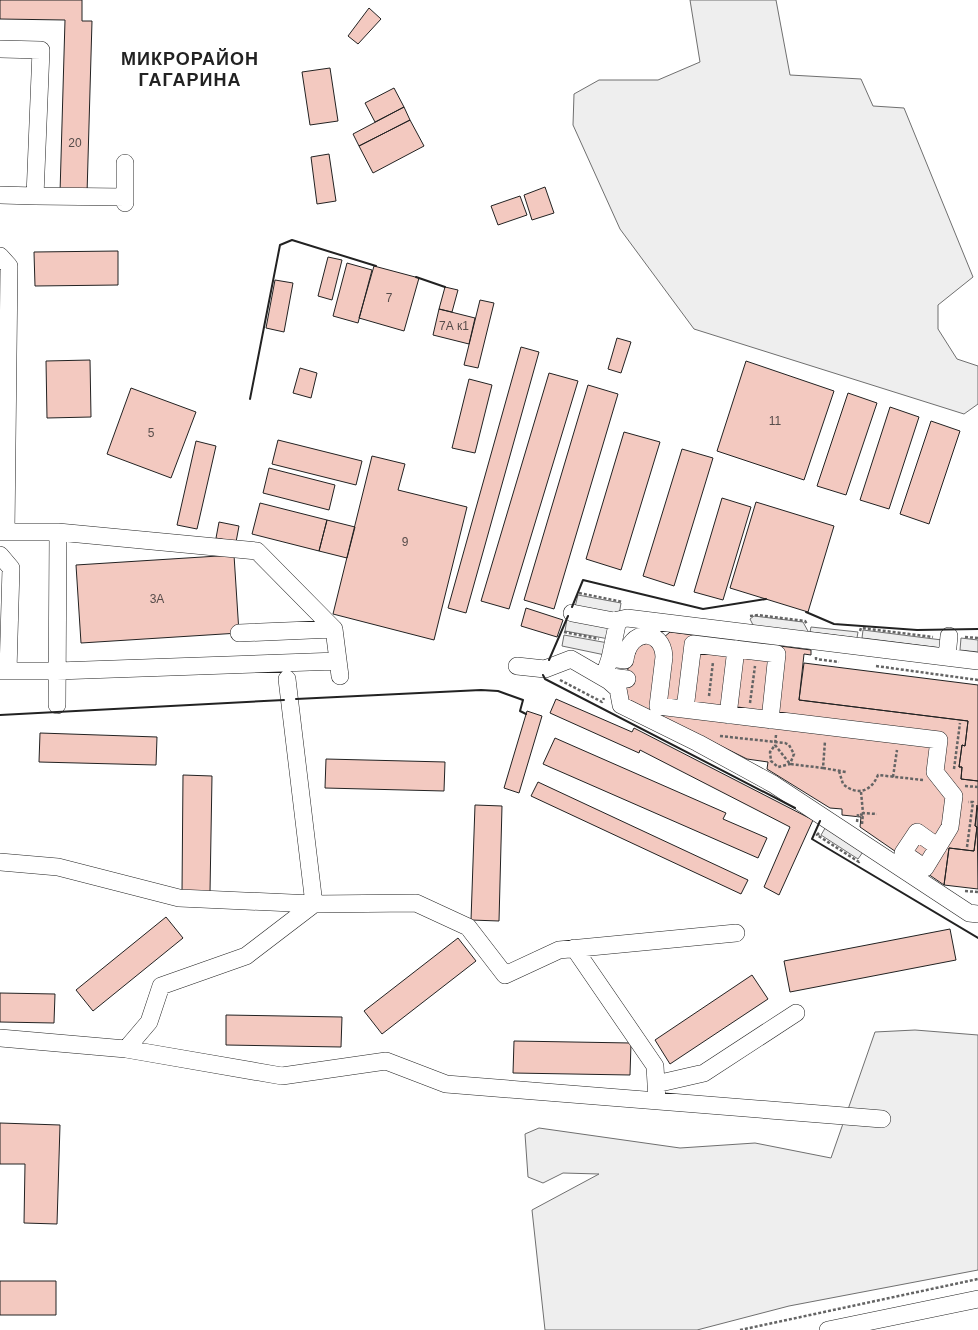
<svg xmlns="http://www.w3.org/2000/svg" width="978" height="1330" viewBox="0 0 978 1330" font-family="Helvetica,sans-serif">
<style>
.green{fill:#eee;stroke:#6f6f6f}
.parking{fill:#ededed;stroke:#6f6f6f}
.building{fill:#f3c9c0;stroke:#222}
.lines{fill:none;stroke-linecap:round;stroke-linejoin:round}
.minor-casing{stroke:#222;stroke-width:18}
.path{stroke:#646464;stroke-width:2.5;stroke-dasharray:3 2;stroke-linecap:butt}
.minor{stroke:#fff;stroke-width:17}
.wall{stroke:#222;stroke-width:2}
.labels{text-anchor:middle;stroke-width:3;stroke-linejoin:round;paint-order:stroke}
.number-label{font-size:12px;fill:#564c4a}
.district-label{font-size:18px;font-weight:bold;letter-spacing:1px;fill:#222;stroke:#fff}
</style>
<rect width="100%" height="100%" fill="#fff"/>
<path class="green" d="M 690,0 L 776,0 L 790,75 L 861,79 L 873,106 L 904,108 L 973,277 L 938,305 L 938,329 L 957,359 L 978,366 L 978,404 L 964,414 L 694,329 L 620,229 L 573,125 L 574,94 L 599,80 L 658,80 L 700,62 Z
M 915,1030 L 978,1035 L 978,1270 L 789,1306 L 697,1330 L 545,1330 L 532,1210 L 599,1174 L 563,1173 L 543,1183 L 528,1177 L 525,1134 L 539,1128 L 680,1148 L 755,1143 L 831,1158 L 875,1032 Z"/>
<path class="parking" d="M 578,595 L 621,603 L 619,615 L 575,607 Z
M 754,616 L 803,622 L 809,633 L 755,629 L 750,619 Z
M 567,619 L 611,627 L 609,639 L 565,631 Z
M 811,627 L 858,632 L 857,638 L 810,632 Z
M 863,630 L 942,640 L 942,648 L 862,638 Z
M 564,635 L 608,643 L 605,655 L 562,646 Z
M 961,638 L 978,640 L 978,652 L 960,650 Z
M 827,825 L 865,849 L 858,859 L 821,835 Z"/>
<path class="building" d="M 0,0 L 82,0 L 82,21 L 92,21 L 87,194 L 60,193 L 65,20 L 0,19 Z
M 369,8 L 381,19 L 358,44 L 348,36 Z
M 330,68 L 338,121 L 310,125 L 302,72 Z
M 394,88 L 404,107 L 375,122 L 365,103 Z
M 404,107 L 410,120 L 359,146 L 353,134 Z
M 410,120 L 424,146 L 373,173 L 359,146 Z
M 329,154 L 336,201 L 317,204 L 311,157 Z
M 545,187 L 554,213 L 532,220 L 524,195 Z
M 520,196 L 527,215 L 498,225 L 491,206 Z
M 118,251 L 118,285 L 35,286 L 34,252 Z
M 328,257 L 342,260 L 332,300 L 318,296 Z
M 347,263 L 372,270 L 358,323 L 333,316 Z
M 374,266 L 419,278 L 404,331 L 359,318 Z
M 275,280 L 293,283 L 284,332 L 266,328 Z
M 445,287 L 458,290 L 452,312 L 439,309 Z
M 480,300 L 494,303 L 478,368 L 464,365 Z
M 439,309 L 475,318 L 469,344 L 433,335 Z
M 617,338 L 631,342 L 621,373 L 608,369 Z
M 521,347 L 539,352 L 466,613 L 448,608 Z
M 90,360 L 91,417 L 47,418 L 46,361 Z
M 746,361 L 834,391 L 804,480 L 717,451 Z
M 300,368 L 317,373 L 311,398 L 293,393 Z
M 549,373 L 578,381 L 509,609 L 481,601 Z
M 469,379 L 492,385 L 475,453 L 452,448 Z
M 588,385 L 618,394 L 554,609 L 524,600 Z
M 131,388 L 196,412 L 171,478 L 107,454 Z
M 848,393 L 877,403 L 846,495 L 817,486 Z
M 890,407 L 919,417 L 889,509 L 860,500 Z
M 931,421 L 960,431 L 929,524 L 900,514 Z
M 624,432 L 660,442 L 621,570 L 586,559 Z
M 278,440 L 362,461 L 356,485 L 272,464 Z
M 196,441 L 216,446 L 197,529 L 177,525 Z
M 682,449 L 713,458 L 674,586 L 643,576 Z
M 372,456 L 405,464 L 398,490 L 467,507 L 434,640 L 333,614 Z
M 269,468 L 335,485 L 329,510 L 263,493 Z
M 722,498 L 751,507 L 723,600 L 694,592 Z
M 756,502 L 834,526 L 808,612 L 730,588 Z
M 260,503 L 327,520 L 319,551 L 252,534 Z
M 327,520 L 355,527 L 347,558 L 319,551 Z
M 219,522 L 239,526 L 236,542 L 216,538 Z
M 234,555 L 239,633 L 81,643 L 76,565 Z
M 526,608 L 563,620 L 557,637 L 521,626 Z
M 670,632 L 811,650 L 811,655 L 804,654 L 799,700 L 968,721 L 965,746 L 962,745 L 959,767 L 962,767 L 961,779 L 978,781 L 978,805 L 975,826 L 977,827 L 974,851 L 949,848 L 944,885 L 860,827 L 861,817 L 842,815 L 842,809 L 830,808 L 767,769 L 768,762 L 747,759 L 625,698 L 629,658 L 636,653 L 620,652 L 663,638 Z
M 804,663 L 978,685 L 978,781 L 961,779 L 962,767 L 959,767 L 961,753 L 962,745 L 965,746 L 968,721 L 799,700 Z
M 556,699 L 632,732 L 634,728 L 813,820 L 779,895 L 764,887 L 790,827 L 640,750 L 639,753 L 550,713 Z
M 527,711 L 542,716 L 519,793 L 504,788 Z
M 40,733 L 157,737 L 156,765 L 39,762 Z
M 555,738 L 726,813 L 723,819 L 767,838 L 758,858 L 543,764 Z
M 326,759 L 445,762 L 444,791 L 325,788 Z
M 183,775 L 212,776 L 210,892 L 182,892 Z
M 538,782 L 748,880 L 741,894 L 531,796 Z
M 475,805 L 502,806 L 499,921 L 471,920 Z
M 977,805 L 978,889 L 944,885 L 949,848 L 974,851 L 977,827 L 975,826 Z
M 166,917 L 183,938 L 93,1011 L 76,990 Z
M 950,929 L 956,960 L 790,992 L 784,961 Z
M 458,938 L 476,961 L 382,1034 L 364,1011 Z
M 752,975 L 768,999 L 670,1064 L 655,1040 Z
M 0,993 L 55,994 L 54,1023 L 0,1022 Z
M 226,1015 L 342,1017 L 341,1047 L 226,1045 Z
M 514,1041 L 631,1043 L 630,1075 L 513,1073 Z
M 0,1123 L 60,1125 L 57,1224 L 24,1223 L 25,1164 L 0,1164 Z
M 0,1281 L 56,1281 L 56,1315 L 0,1315 Z"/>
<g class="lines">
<defs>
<path id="minor" d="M 0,49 L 41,50 L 35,196 L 0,195
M 125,163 L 125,203
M 35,196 L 125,197
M 0,256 L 9,266 L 6,532
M 0,532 L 58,532 L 57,705
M 58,532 L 257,551 L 334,629 L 340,676
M 0,555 L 11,568 L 8,671
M 572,613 L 614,621 L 627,618 L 978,661
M 618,620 L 610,658 L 604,676 L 627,679
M 239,633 L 334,629
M 947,657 L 949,636
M 610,658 L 625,660 C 629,627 663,628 664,657 L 658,706 L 939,740 L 935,772 L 954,796 L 950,827 L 925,868 L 903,853 L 917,832 L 938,847
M 517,666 L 545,669 L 571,659 L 609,681 L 618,689 L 621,705 L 698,743 L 773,784 L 969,913 L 978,914
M 0,671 L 57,671 L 338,661
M 685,709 L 693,644 L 777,654 L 770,720
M 728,715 L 736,649
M 0,862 L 58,867 L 179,898 L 314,904 L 287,679
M 574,948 L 655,1066 L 657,1101
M 0,1038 L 126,1049 L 282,1076 L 386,1061 L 446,1084 L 882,1119
M 126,1049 L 149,1022 L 161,986 L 246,956 L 314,904 L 416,903 L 468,927 L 505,975 L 559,950 L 736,933
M 656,1084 L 704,1073 L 796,1013
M 828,1330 L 978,1299"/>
</defs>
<use href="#minor" class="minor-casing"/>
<path class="path" d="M 579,593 L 623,602
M 750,616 L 758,615 L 805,621 L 807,624
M 860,631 L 861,628 L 933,637
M 564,632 L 599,639
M 965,637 L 978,638
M 816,657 L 816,659 L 839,662
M 876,666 L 978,680
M 560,680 L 602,702 L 604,698
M 709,696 L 713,662
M 750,703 L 755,666
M 776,735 L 775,745 L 790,764 L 823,768 L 825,741
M 720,736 L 785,743 L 789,745 L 794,754 L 790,764 L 778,767 L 771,761 L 770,752 L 775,745
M 823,768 L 846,772
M 954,769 L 960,723
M 839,771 L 843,784 C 857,796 871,792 878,775 L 923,780
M 893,777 L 897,750
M 965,786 L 978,787
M 861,792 L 863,813 L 877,814
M 857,822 L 858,814 L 863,815
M 862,824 L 863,813
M 819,833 L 817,835 L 859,862 L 860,860
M 967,847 L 973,802 L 968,802
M 965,891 L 978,892
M 740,1330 L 978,1279"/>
<use href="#minor" class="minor"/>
<path class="wall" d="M 416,277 L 445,287
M 250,399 L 280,245 L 292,240 L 376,266
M 572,607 L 583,580 L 703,609 L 766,599
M 806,612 L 834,624 L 917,630 L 978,629
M 549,660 L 568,616
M 543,675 L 545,679 L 795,808
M 296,699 L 481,690 L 498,691 L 523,700 L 520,711 L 526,714
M 0,715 L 284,700
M 820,821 L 812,839 L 978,938"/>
</g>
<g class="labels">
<g class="number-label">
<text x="75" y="147">20</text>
<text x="389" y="302">7</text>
<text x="454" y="330">7А к1</text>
<text x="775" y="425">11</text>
<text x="151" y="437">5</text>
<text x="405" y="546">9</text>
<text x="157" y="603">3А</text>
</g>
<g class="district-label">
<text x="190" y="65">МИКРОРАЙОН<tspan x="190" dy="21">ГАГАРИНА</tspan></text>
</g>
</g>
</svg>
